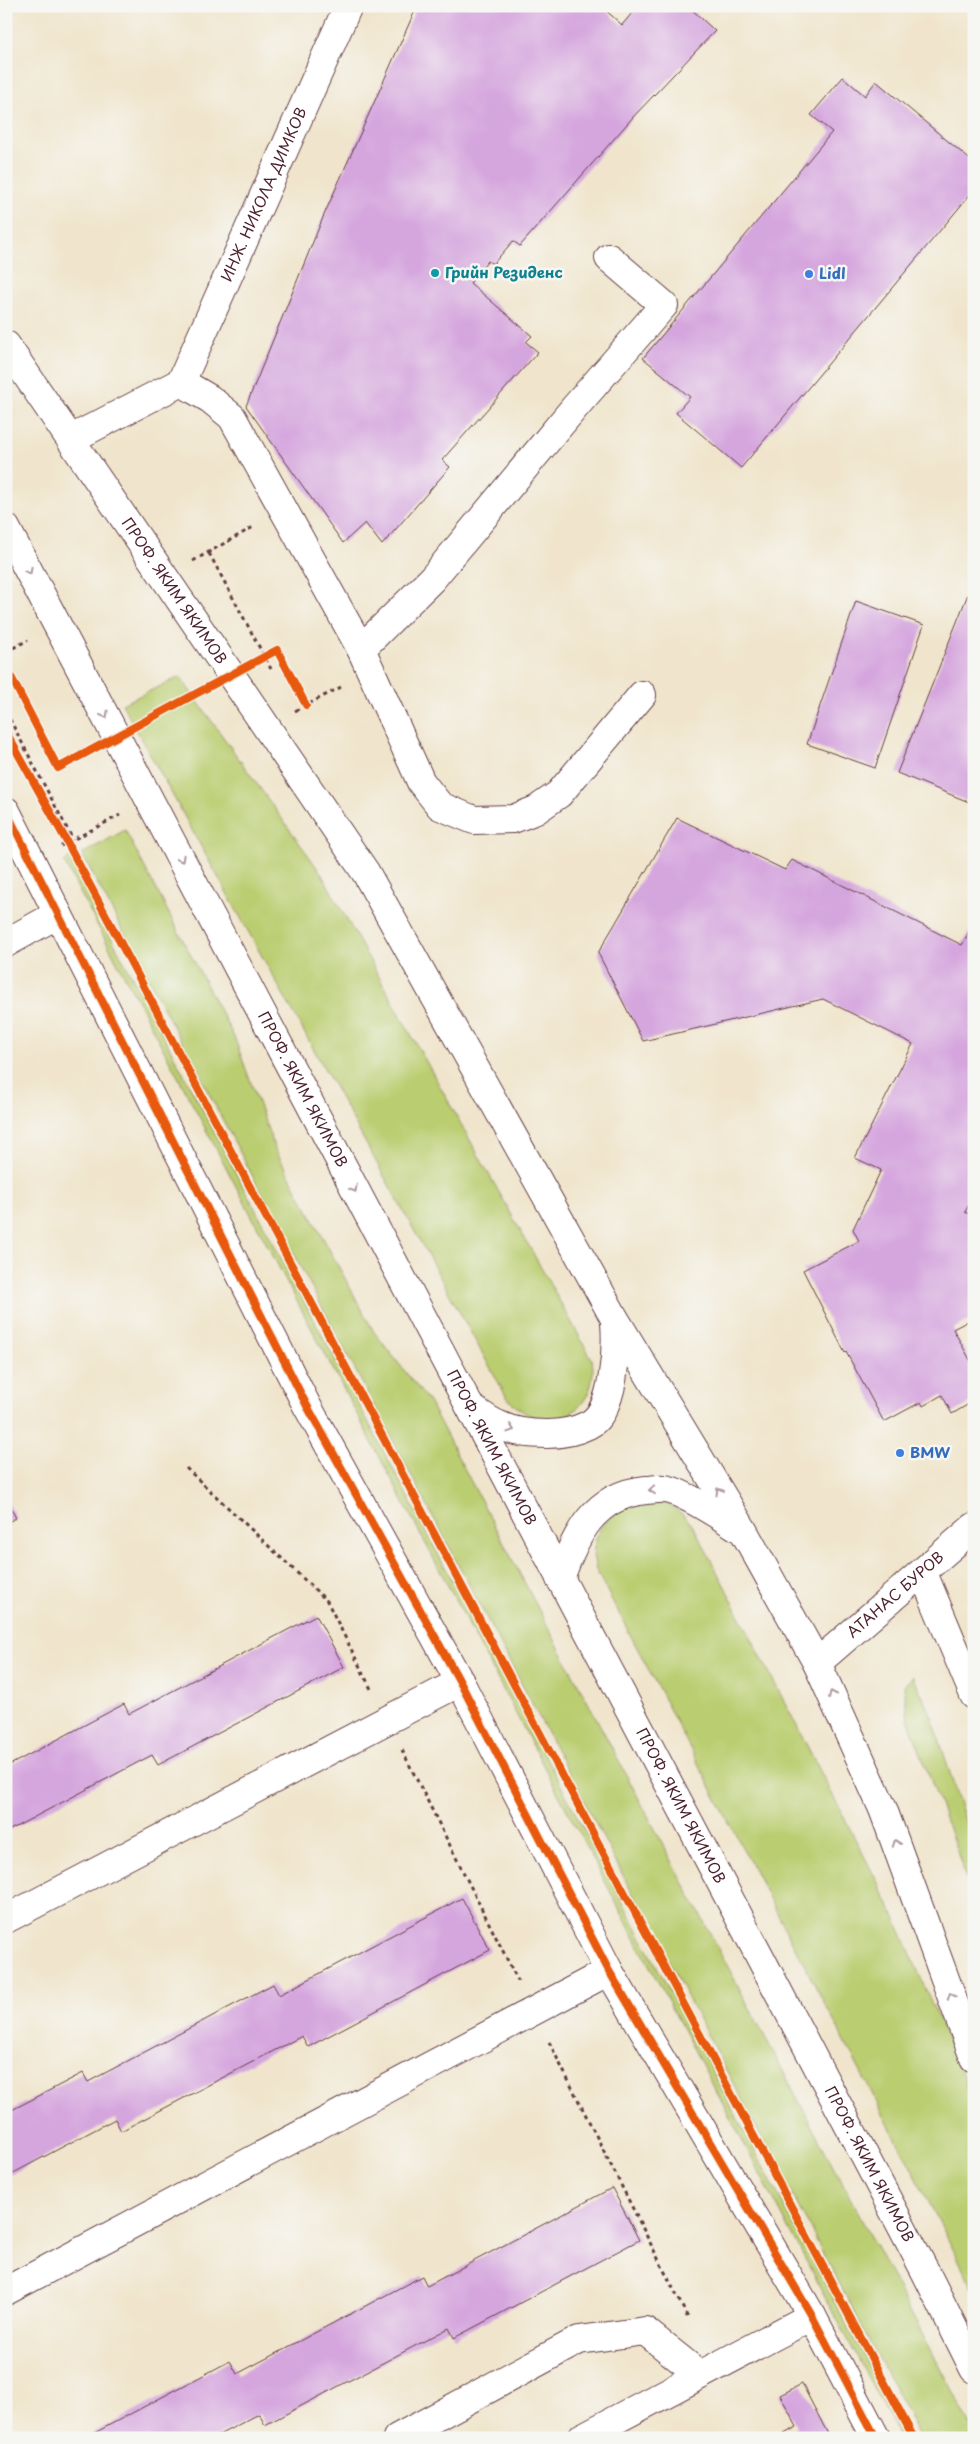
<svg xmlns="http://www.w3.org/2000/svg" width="980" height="2444" viewBox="0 0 980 2444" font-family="'Playpen Sans',sans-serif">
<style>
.green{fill:#bacd70;stroke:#82764e}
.building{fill:#d5a6de}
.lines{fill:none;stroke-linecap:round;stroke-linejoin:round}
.minor-casing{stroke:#633d43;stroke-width:30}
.highway-casing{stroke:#633d43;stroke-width:30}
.path{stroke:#633d43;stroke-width:3;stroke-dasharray:4 4;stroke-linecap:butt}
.minor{stroke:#fff;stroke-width:28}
.highway{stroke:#fff;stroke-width:28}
.cycleway-casing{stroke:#f6f6f2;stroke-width:11}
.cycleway{stroke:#e8590c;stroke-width:8}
.oneway{stroke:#ae9aa0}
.culture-dot{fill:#0f9aa8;stroke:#f6f6f2;stroke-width:2}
.shop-dot{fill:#3f7fe0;stroke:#f6f6f2;stroke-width:2}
.labels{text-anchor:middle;stroke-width:5;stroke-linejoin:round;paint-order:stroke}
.street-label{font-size:15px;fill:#4a1f2b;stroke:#f6f6f2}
.culture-label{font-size:15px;font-weight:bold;fill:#0d838f;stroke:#f6f6f2;text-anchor:start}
.shop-label{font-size:15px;font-weight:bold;fill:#366cbe;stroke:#f6f6f2;text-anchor:start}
</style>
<rect width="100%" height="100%" fill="#f6f6f2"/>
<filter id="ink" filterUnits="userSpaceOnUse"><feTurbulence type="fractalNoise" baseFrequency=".02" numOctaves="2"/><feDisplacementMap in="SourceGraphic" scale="10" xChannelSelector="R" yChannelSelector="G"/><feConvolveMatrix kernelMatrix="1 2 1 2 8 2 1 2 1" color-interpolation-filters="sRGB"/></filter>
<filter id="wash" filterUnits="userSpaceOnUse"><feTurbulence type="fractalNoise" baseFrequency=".0096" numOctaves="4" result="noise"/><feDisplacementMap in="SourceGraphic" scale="20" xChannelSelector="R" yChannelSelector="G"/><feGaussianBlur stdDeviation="1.12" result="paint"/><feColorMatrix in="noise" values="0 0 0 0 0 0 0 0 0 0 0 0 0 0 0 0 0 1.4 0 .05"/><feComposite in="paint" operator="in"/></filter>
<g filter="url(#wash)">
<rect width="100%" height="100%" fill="#f0e5cc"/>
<path class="green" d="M 180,677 L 321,873 L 592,1359 C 601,1416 541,1441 506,1396 L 122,704 Z
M 125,830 L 235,1039 L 275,1149 L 374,1332 L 429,1402 L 974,2432 L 974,2438 L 921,2438 L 82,854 Z
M 69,858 L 907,2438 L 900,2438 L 64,862 Z
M 656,1500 C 674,1506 684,1513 695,1529 L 891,1908 L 964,2079 L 974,2112 L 974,2290 L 915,2175 L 596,1570 L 593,1555 L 595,1541 L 601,1527 L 625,1505 Z
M 913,1676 L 932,1717 L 974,1848 L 974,1905 L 956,1848 L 908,1719 L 904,1686 Z"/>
<g id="blocks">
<path class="building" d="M 417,6 L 601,6 L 622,25 L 638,6 L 688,6 L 715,31 L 634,116 L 520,246 L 513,241 L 493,264 L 488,261 L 470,283 L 532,336 L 526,342 L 538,352 L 442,460 L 450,467 L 382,545 L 365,523 L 343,543 L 246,406 L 324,215 Z
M 843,77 L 865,96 L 876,81 L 974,163 L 974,190 L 741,468 L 676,413 L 690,397 L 643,358 L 832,132 L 811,115 Z
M 974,579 L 974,804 L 897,773 Z
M 856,601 L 924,625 L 875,768 L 807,744 Z
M 677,818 L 785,870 L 792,860 L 962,945 L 969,932 L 974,934 L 974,1195 L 965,1212 L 974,1217 L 974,1318 L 953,1329 L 974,1367 L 974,1401 L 952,1414 L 942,1395 L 923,1406 L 921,1402 L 884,1422 L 846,1352 L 845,1353 L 803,1270 L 859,1241 L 853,1229 L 881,1170 L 855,1158 L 913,1044 L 823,999 L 643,1041 L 598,953 Z
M 6,1499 L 16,1518 L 6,1523 Z
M 316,1615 L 344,1667 L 158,1765 L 152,1755 L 6,1832 L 6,1767 L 124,1704 L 129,1714 Z
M 462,1898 L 490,1950 L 308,2047 L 302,2036 L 121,2131 L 115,2119 L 6,2177 L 6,2113 L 83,2073 L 88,2082 L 273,1984 L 279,1995 Z
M 612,2188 L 639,2240 L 454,2338 L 449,2328 L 265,2425 L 259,2414 L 213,2438 L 85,2438 L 230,2361 L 237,2374 L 422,2276 L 427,2286 Z
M 802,2384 L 830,2438 L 786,2438 L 784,2434 L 797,2427 L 780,2395 Z"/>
</g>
</g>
<g filter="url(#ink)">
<use href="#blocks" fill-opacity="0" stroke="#633d43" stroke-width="1"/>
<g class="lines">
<defs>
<g id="minor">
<path d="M 181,382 L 210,399 L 232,417 L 361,649 L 421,782 L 440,806 L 474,820 L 513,819 L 536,810 L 559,794 L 642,695"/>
<path id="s1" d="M 181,382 L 348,6"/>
<path d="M 71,439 L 181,382"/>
<path d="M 361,649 L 432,579 L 575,407 L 664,305 L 609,258"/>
<path d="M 6,811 L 306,1404 L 460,1682 L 609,1971 L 812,2316 L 876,2438"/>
<path d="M 6,943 L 58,914"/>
<path d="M 923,1573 L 974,1695"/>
<path id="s2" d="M 817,1663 L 974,1527"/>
<path d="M 6,1919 L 460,1682"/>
<path d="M 6,2291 L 609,1971"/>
<path d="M 397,2438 L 579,2340 L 645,2331 L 700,2375"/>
<path d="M 581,2438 L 812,2316"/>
</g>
<g id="highway">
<path id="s3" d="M 6,345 L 366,873 L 615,1319 L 743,1530 L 817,1663 L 883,1809 L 974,2058"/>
<path id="s4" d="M 6,528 L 738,1915 L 925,2271 L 974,2369"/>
<path d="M 470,1407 C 479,1413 489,1421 499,1425 C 515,1433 531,1434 547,1434 C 561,1434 576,1431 588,1425 C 615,1412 617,1348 615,1322"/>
<path d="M 560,1579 C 575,1535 594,1495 646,1490 C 652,1490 659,1488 665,1489 C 680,1490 725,1519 739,1528"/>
</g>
</defs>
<use href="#minor" class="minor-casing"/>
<use href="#highway" class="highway-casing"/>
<path class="path" d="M 209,553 L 271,669
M 193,561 L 255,526
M 13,648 L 28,640
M 295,711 L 341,687
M 6,712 L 73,840
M 61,846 L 120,815
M 186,1468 L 327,1601 L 372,1691
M 402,1750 L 518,1981
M 549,2042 L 689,2320"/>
<use href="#minor" class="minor"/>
<use href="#highway" class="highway"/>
<defs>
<path id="cycleway" d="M 6,667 L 58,768 L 277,650 L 306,705
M 6,732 L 67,842 L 914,2438
M 6,811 L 306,1404 L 460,1682 L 609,1971 L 812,2316 L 876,2438"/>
</defs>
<use href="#cycleway" class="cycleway-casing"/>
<use href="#cycleway" class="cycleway"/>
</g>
<defs><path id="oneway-chevron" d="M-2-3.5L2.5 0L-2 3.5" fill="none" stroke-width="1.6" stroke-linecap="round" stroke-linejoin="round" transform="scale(1.25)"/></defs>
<g class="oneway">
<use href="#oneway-chevron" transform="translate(29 571) rotate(62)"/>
<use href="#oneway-chevron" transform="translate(105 715) rotate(62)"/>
<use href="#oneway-chevron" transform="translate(181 859) rotate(62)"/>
<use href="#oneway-chevron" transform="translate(354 1189) rotate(62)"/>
<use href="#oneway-chevron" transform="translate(511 1429) rotate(18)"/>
<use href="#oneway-chevron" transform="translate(652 1490) rotate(175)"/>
<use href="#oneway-chevron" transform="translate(719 1491) rotate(-121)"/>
<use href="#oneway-chevron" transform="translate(832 1694) rotate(-114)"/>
<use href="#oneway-chevron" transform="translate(896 1843) rotate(-110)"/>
<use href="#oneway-chevron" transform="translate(951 1996) rotate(-110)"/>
</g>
</g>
<circle class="culture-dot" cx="435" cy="273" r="5"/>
<g class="shop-dot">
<circle cx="809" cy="274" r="5"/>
<circle cx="900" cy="1453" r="5"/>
</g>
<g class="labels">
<g class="street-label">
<text dy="5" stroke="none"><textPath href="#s1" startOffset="205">ИНЖ. НИКОЛА ДИМКОВ</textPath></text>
<text dy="5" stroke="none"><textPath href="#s3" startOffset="298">ПРОФ. ЯКИМ ЯКИМОВ</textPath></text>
<text dy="5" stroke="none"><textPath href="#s4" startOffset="635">ПРОФ. ЯКИМ ЯКИМОВ</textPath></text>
<text dy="5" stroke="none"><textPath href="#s4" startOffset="1040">ПРОФ. ЯКИМ ЯКИМОВ</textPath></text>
<text dy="5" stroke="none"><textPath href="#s2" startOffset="104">АТАНАС БУРОВ</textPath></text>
<text dy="5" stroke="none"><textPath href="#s4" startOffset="1445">ПРОФ. ЯКИМ ЯКИМОВ</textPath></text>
<text dy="5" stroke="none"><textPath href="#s4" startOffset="1850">ПРОФ. ЯКИМ ЯКИМОВ</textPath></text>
</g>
<g class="culture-label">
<text x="445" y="278">Грийн Резиденс</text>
</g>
<g class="shop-label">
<text x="819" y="279">Lidl</text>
<text x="910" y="1458">BMW</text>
</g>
</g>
<rect width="980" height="2444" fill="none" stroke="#f6f6f2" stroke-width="25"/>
</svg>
